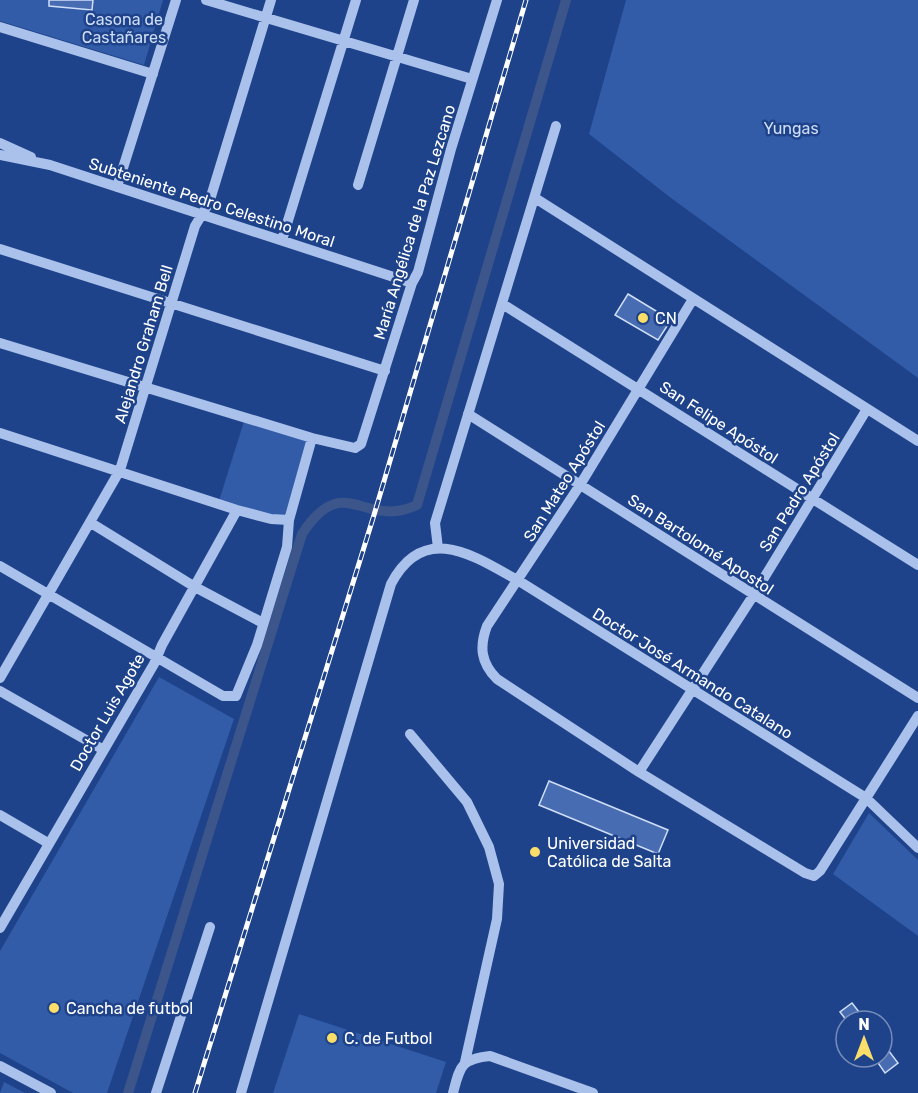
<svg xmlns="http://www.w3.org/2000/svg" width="918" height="1093" viewBox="0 0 918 1093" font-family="Rubik,sans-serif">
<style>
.green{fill:#325ba8}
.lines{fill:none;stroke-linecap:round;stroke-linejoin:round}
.canal{stroke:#3c558a;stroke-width:10}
.building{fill:#476cb2;stroke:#cfdef8;stroke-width:1.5}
.minor{stroke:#aac1eb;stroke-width:10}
.rail-casing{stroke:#fff;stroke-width:5}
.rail{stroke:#1e438a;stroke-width:3;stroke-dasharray:9;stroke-linecap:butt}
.poi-dot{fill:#fade69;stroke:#1e438a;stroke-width:2}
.labels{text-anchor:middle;stroke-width:5;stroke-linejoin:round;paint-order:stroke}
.park-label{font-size:16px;fill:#cfdef8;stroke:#1e438a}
.street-label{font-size:16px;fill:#fff;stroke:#1e438a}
.poi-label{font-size:16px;fill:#fff;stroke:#1e438a;text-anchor:start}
</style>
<rect width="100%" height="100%" fill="#1e438a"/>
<path class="green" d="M 0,0 L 163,0 L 144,65 L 0,21 Z
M 626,0 L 918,0 L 918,378 L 671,198 L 589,134 Z
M 245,418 L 312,438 L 289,520 L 218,504 Z
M 159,677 L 234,719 L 107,1093 L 73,1093 L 0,1053 L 0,951 Z
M 869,813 L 918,860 L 918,936 L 833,874 Z
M 299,1014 L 446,1062 L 436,1093 L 273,1093 Z
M 4,1082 L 25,1093 L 0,1093 Z"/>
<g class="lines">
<path class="canal" d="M 128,1093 L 302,534 C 345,469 363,530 417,505 L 566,0"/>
</g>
<path class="building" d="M 49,0 L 93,0 L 92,10 L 49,6 Z
M 628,294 L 671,320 L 658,340 L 615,315 Z
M 549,781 L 668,830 L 658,854 L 539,805 Z
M 852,1003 L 866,1021 L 847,1021 L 840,1012 Z
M 882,1042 L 898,1063 L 885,1073 L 874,1057 L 882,1057 Z"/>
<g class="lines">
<path class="minor" d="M 206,0 L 472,79
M 0,27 L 153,74
M 0,143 L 31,157
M 0,155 L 50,165 L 412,283
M 358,185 L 414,0
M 117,187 L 176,0
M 535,198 L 918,441
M 282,240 L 356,0
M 0,249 L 385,371
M 693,299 L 580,485 L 487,626 C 479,647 481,663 497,679 L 639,772 L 805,873 L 814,876 L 820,871 L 918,716
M 504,305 L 918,565
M 0,343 L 312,438 L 355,448 L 361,444 L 412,283 L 418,272 L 451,149 L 497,0
M 468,414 L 918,698
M 0,433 L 237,510 L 271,519 L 289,520
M 91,523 L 195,587 L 263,623
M 438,548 L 435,523 L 556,126
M 0,566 L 223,696 L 236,696 L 257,645 L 287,547 L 289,520 L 312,438
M 0,678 L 120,470 L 195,226 L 209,203 L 271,0
M 0,691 L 102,749
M 410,734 L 467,802 L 489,847 L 499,884 L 497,919 L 465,1062
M 639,772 L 753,596 L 867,409
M 0,815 L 48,843
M 0,928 L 154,664 L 162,645 L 237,510
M 0,1066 L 51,1093
M 156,1093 L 210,927
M 241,1093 L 391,584 C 424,521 474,556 519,581 L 866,798 L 918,848
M 453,1093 C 460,1067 460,1059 490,1056 L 593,1093"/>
<defs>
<path id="rail" d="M 195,1093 L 374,515 L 526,0"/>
</defs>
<use href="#rail" class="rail-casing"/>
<use href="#rail" class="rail"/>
</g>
<g class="poi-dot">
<circle cx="643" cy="318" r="6"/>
<circle cx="535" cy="852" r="6"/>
<circle cx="54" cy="1008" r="6"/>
<circle cx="332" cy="1038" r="6"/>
</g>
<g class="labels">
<g class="park-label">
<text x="124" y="25">Casona de<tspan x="124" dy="18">Castañares</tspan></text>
<text x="791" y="134">Yungas</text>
</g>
<g class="street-label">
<text transform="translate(212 202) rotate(18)" y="6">Subteniente Pedro Celestino Moral</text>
<text transform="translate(414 222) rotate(-73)" y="6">María Angélica de la Paz Lezcano</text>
<text transform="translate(143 344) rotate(-73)" y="6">Alejandro Graham Bell</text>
<text transform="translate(719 422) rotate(33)" y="6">San Felipe Apóstol</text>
<text transform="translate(564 481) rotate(-58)" y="6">San Mateo Apóstol</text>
<text transform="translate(799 492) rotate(-58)" y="6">San Pedro Apóstol</text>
<text transform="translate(701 544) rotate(33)" y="6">San Bartolomé Apostol</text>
<text transform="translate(693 673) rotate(32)" y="6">Doctor José Armando Catalano</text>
<text transform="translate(107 712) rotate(-60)" y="6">Doctor Luis Agote</text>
</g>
<g class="poi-label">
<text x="655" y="324">CN</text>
<text x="547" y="849">Universidad<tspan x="547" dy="18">Católica de Salta</tspan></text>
<text x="66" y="1014">Cancha de futbol</text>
<text x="344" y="1044">C. de Futbol</text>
</g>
</g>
<g transform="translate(864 1039)"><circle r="28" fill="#1e438a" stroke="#788eb9" stroke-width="1.5"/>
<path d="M0-4.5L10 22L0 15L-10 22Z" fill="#fade69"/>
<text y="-9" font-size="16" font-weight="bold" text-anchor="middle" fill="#ffffff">N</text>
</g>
</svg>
